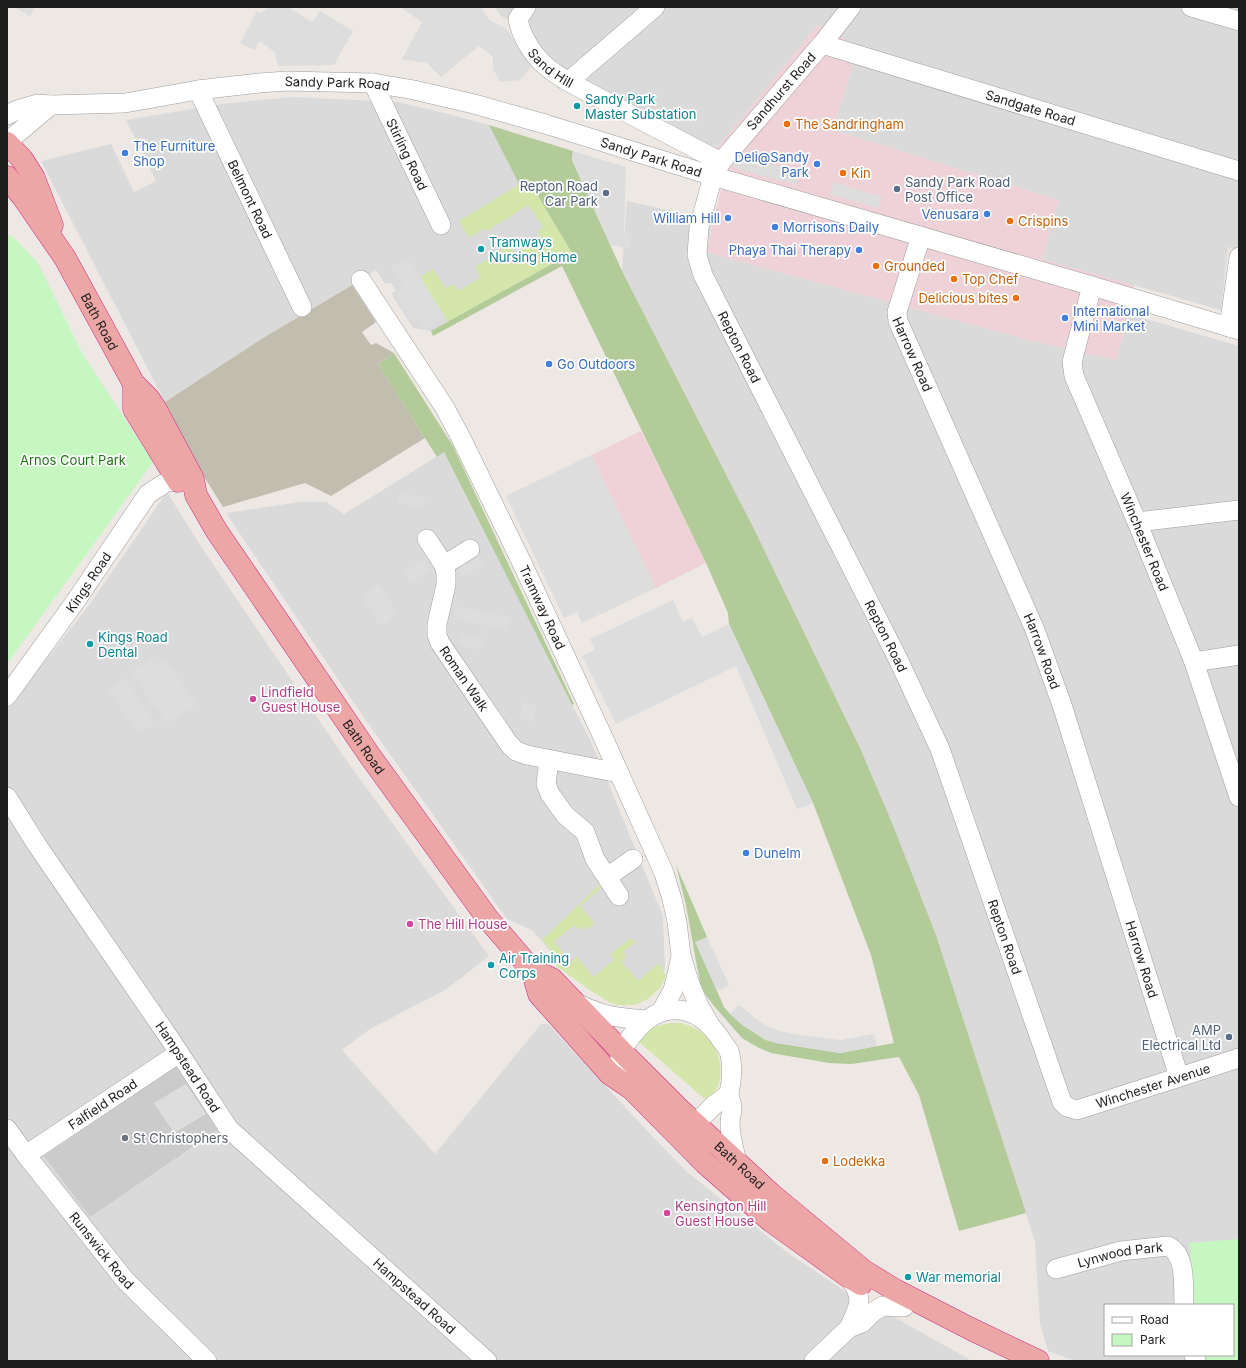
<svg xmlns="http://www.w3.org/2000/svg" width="1246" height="1368" viewBox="0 0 1246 1368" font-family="Inter,sans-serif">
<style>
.residential{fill:#dbdada;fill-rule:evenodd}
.commercial{fill:#eed2d7}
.religious{fill:#cbcbcb}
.construction{fill:#c2beaf}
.grass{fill:#d4e6aa}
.forest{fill:#b2cb99}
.park{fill:#c7f7c1}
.parking{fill:#ddd}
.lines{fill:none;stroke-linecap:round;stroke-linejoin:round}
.minor-casing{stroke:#9e9e9e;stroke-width:20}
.trunk-casing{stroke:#d02b85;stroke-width:23}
.minor{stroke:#fff;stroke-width:19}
.trunk{stroke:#eca6a6;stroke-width:22}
.culture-dot{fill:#0f9aa8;stroke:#fff;stroke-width:1.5}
.food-dot{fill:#e8710a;stroke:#fff;stroke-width:1.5}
.shop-dot{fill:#3f7fe0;stroke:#fff;stroke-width:1.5}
.service-dot{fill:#5c6f8a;stroke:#fff;stroke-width:1.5}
.hotel-dot{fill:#d1479c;stroke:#fff;stroke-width:1.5}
.worship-dot{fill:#6b7280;stroke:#fff;stroke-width:1.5}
.labels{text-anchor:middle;stroke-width:3.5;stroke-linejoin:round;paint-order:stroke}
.street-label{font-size:13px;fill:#1d1d1d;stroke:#fff}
.culture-label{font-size:13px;fill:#0d838f;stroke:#fff;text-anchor:start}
.food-label{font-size:13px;fill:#c56008;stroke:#fff;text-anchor:start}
.shop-label{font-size:13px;fill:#366cbe;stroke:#fff;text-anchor:start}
.service-label{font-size:13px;fill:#4e5e75;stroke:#fff;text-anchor:end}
.park-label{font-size:13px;fill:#1c7510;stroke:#fff}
.hotel-label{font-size:13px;fill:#b23c85;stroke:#fff;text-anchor:start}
.worship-label{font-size:13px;fill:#5b616d;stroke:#fff;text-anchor:start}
</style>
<rect width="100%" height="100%" fill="#ede8e3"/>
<path class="residential" d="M 495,7 L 1239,7 L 1239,250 L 1228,247 L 1221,310 L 1042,259 L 1059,200 L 833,130 L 852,67 L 818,25 L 716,149 L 559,74 L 522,30 L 500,15 Z
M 292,97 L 398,102 L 448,114 L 489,125 L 519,184 L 528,179 L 572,253 L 431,331 L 413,328 L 392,295 L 393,292 L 396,291 L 391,283 L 384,283 L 376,270 L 263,338 L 165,402 L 41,161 L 111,144 L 134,192 L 156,181 L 126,120 L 222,104 Z
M 627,201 L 713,220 L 706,252 L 1029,340 L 1116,360 L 1129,314 L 1239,346 L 1239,1361 L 1075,1361 L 1048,1351 L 1040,1324 L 1035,1242 L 936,935 L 860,748 L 755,531 L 622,271 ZM 1105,1305 L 1233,1305 L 1233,1355 L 1105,1355 Z
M 444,452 L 593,746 L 663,916 L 665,968 L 648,996 L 626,1003 L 604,999 L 551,952 L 532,930 L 507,919 L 360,712 L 226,513 L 300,502 L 326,502 L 344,514 Z
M 167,492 L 200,545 L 342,754 L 489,956 L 447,989 L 370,1029 L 342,1050 L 435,1154 L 541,1024 L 548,1024 L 652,1136 L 686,1171 L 788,1253 L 849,1294 L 896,1318 L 972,1361 L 7,1361 L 7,709 L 90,604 Z"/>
<path class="commercial" d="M 818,25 L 846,39 L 852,67 L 833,130 L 1059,200 L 1042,259 L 1134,285 L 1129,314 L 1116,360 L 1029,340 L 706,252 L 725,174 L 716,149 Z
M 641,431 L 706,563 L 656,588 L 591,455 Z"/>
<path class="religious" d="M 175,1066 L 217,1130 L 90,1217 L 44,1156 Z"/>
<path class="construction" d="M 352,285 L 376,322 L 362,332 L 371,345 L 376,343 L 394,353 L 378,364 L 425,438 L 331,496 L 305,483 L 223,507 L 186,448 L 165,402 L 263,338 Z"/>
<path class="grass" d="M 528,179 L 572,253 L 448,322 L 420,277 L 433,269 L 446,289 L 453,284 L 459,291 L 481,277 L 475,267 L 509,245 L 516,254 L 541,237 L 537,232 L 543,227 L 528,205 L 487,231 L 485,228 L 469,238 L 459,221 Z
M 600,884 L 602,887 L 601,888 L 580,906 L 595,923 L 586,930 L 583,927 L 579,930 L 574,925 L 554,942 L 571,962 L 577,957 L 593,977 L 614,960 L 610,954 L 631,938 L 635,942 L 623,952 L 627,956 L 621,961 L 638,981 L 659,963 L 666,976 L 660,988 L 648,999 L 635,1005 L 616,1005 L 609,1002 L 591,991 L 556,966 L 552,952 L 542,940 Z
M 672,1023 C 677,1023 683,1023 687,1025 C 709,1032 724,1054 720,1078 C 719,1087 713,1095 708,1102 L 638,1041 C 649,1027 655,1026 672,1023 Z"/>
<path class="forest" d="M 489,125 L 573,151 L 572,160 L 622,271 L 755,531 L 860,748 L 892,823 L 936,935 L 1026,1213 L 959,1231 L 919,1095 L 899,1057 L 851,1064 L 829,1063 L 771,1053 L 759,1048 L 742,1038 L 714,1006 L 705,994 L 700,983 L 686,905 L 676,865 L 707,937 L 696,943 L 724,1007 L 730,1014 L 776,1043 L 840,1053 L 894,1043 L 871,955 L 813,803 L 729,624 L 728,613 L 706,563 L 562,266 L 433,336 L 431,331 L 572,253 L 528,179 L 519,184 Z
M 394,353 L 453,446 L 574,704 L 572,705 L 444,452 L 437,457 L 378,364 Z"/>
<path class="park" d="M 7,235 L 12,236 L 38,263 L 82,353 L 153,462 L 7,664 Z
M 1239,1239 L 1239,1361 L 1208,1361 L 1206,1355 L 1233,1355 L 1233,1305 L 1194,1305 L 1189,1243 Z"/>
<path class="parking" d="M 17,7 L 35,7 L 30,16 L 16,8 Z
M 269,7 L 288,7 L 312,22 L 320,11 L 353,31 L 334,65 L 278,66 L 275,52 L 259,41 L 255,50 L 240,43 L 257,11 L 260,13 Z
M 400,7 L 481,7 L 489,20 L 507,29 L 531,67 L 520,80 L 500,82 L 493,69 L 493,57 L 479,46 L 441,77 L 427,63 L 402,59 L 422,22 Z
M 573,151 L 626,167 L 624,233 L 630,233 L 629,248 L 610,245 L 572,159 Z
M 746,151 L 748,158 L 799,172 L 796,185 L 734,168 L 733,164 Z
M 834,182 L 882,197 L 879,208 L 830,194 Z
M 407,257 L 445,317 L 426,329 L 419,319 L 413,323 L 395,294 L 404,288 L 391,268 Z
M 591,455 L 656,588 L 582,623 L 577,612 L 564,618 L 506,496 Z
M 400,492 L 426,498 L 424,509 L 398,503 Z
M 476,554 L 484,564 L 464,577 L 457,566 Z
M 424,560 L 430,570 L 411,583 L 404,572 Z
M 379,584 L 398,614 L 381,626 L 361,596 Z
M 673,600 L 683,622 L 692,618 L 702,637 L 729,624 L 813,803 L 797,809 L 736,666 L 616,724 L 582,656 L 595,650 L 590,639 Z
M 457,606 L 510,617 L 507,630 L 454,618 Z
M 461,634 L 484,639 L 482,650 L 458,645 Z
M 151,657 L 157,666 L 166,661 L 197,704 L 167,724 L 131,672 Z
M 124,678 L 154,723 L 138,734 L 108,689 Z
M 524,702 L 537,705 L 533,722 L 520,719 Z
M 707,937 L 729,985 L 717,991 L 695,942 Z
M 739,1005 L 755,1018 L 765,1025 L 779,1031 L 799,1035 L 840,1040 L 874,1034 L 877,1046 L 840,1053 L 776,1043 L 765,1040 L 742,1025 L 730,1014 Z
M 186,1084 L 206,1114 L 174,1133 L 154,1103 Z"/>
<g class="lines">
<defs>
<g id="minor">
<path id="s1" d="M 526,7 L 518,19 C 521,36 533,56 547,67 C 552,72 559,75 565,80 L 721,162"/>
<path id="s2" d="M 851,7 L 822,44 L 721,162 L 713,176 L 699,228 L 697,255 L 703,275 L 898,659 L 940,749 L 1062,1102 L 1067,1107 L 1077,1110 L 1239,1058"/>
<path d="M 1191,7 L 1239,21"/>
<path id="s3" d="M 822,44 L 1239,171"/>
<path d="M 569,81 L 655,7"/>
<path id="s4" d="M 373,83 L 441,225"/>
<path id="s5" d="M 198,90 L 302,307"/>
<path id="s6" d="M 7,115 L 17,110 L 37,104 L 51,105 L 125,103 L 198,90 L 259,83 L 287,81 L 373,83 L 414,90 L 474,104 L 545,124 L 713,176 L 1092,286 L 1239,330"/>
<path d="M 7,142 L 51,105"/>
<path id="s7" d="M 921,236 L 897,312 L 898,321 L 1035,630 L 1062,705 L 1179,1077"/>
<path id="s8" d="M 361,280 L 445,408 L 461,438 L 522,563 L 602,735 L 664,873 L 672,899 L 677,922 L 681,955 L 689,982 L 699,1006 L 710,1025"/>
<path id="s9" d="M 1092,286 L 1072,362 L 1074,376 L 1137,522 L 1194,662 L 1239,797"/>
<path d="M 1229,327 L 1239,257"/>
<path d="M 1137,522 L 1239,510"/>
<path id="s10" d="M 427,539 L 444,565 L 446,573 L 446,585 L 437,624 L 437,635 L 440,643 L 509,744 L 516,751 L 527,755 L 619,773"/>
<path d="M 444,565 L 470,549"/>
<path d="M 1194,662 L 1239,655"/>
<path id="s11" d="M 7,696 L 75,602 L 148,494 L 165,483 L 178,479"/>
<path d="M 549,760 L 546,784 L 550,794 L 565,815 L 585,832 L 595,859 L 619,896"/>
<path id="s12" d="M 7,797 L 37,845 L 170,1039 L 229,1129 L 487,1361"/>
<path d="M 607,877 L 633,859"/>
<path d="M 577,1003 C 601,1016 619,1018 646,1020"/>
<path d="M 661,1012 L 673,990 L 681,957"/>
<path d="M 624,1066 L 620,1057 C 626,1039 646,1015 665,1011 C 690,1005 709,1021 722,1041 C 724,1044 727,1048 729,1051 C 732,1060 732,1072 731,1081 C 731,1085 729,1090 729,1093 C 729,1098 732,1103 732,1108 C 732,1113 730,1118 730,1123 C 730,1136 734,1149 737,1162"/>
<path id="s13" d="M 7,1129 L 26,1155 L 125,1280 L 207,1361"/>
<path d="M 684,1135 L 714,1105 L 729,1094"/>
<path id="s14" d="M 26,1155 L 179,1053"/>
<path id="s15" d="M 1056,1269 L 1121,1251 L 1168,1246 C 1187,1255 1183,1287 1184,1305"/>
<path d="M 849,1328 C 859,1305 865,1300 849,1277"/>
<path d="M 1194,1355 L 1196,1361"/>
<path d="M 814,1361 L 849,1328 L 862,1323 L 873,1312 L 883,1306 L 904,1307"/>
</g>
<g id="trunk">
<path d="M 7,143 L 22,159 L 34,178 L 52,225"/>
<path id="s16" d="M 7,177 L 23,197 L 65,258 L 134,384 L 149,399 L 155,408 L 193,479 L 196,495 L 216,530 L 370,756 L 488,919 L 532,970 L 552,979 L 622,1052 L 678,1108 L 771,1194 L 864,1271 L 895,1290 L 971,1329 L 1038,1361"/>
<path d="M 134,384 L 134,409 L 178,481"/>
<path d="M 532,970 L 539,994 L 610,1074 L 632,1089 L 705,1163 L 771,1221 L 849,1277 L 861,1284"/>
</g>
</defs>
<use href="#minor" class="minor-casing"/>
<use href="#trunk" class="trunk-casing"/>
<use href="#minor" class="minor"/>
<use href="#trunk" class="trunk"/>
</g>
<g class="culture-dot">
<circle cx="577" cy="106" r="4"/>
<circle cx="481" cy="249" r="4"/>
<circle cx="90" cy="644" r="4"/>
<circle cx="491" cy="965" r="4"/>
<circle cx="908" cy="1277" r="4"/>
</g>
<g class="food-dot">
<circle cx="787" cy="124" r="4"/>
<circle cx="843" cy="173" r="4"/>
<circle cx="1010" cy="221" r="4"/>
<circle cx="876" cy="266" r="4"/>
<circle cx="954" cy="279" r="4"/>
<circle cx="1016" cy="298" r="4"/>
<circle cx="825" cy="1161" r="4"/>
</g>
<g class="shop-dot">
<circle cx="125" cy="153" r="4"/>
<circle cx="817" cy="164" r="4"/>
<circle cx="987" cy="214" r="4"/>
<circle cx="728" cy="218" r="4"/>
<circle cx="775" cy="227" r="4"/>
<circle cx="859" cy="250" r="4"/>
<circle cx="1065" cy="318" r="4"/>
<circle cx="549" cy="364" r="4"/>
<circle cx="746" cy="853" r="4"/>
</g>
<g class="service-dot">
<circle cx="897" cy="189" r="4"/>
<circle cx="606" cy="193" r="4"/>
<circle cx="1229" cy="1037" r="4"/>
</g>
<g class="hotel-dot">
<circle cx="253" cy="699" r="4"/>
<circle cx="410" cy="924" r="4"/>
<circle cx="667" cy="1213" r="4"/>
</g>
<circle class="worship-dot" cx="125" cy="1138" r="4"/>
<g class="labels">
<g class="street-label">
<text dy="5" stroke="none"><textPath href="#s1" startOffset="75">Sand Hill</textPath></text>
<text dy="5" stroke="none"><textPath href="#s6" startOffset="334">Sandy Park Road</textPath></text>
<text transform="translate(781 91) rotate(-49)" y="5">Sandhurst Road</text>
<text dy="5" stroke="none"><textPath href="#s3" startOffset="218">Sandgate Road</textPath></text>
<text dy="5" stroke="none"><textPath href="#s4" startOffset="79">Stirling Road</textPath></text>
<text dy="5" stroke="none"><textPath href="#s6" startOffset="658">Sandy Park Road</textPath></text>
<text dy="5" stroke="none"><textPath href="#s5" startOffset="121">Belmont Road</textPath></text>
<text dy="5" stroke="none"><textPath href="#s16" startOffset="172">Bath Road</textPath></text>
<text dy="5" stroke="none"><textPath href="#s2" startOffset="401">Repton Road</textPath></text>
<text dy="5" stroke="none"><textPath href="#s7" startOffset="125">Harrow Road</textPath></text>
<text dy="5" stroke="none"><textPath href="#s9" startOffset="273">Winchester Road</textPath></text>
<text dy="5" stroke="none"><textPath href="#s11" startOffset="140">Kings Road</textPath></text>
<text dy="5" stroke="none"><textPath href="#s8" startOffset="375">Tramway Road</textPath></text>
<text dy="5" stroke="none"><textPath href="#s2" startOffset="725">Repton Road</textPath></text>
<text dy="5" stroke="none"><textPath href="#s7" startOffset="449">Harrow Road</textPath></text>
<text dy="5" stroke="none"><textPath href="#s10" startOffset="154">Roman Walk</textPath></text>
<text dy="5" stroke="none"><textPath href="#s16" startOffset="675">Bath Road</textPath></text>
<text dy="5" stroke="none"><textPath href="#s2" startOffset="1049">Repton Road</textPath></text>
<text dy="5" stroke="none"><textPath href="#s7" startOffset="773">Harrow Road</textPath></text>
<text dy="5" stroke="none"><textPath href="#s12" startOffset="325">Hampstead Road</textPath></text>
<text dy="5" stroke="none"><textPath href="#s2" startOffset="1321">Winchester Avenue</textPath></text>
<text dy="5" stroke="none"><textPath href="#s14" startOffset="92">Falfield Road</textPath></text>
<text dy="5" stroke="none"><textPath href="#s16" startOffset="1241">Bath Road</textPath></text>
<text dy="5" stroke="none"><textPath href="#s13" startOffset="154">Runswick Road</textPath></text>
<text dy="5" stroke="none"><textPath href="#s15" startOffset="66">Lynwood Park</textPath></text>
<text dy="5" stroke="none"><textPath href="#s12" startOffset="649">Hampstead Road</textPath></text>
</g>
<g class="culture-label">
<text x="585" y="104">Sandy Park<tspan x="585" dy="15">Master Substation</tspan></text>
<text x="489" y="247">Tramways<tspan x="489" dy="15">Nursing Home</tspan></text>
<text x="98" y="642">Kings Road<tspan x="98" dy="15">Dental</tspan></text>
<text x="499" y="963">Air Training<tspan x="499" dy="15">Corps</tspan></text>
<text x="916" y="1282">War memorial</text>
</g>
<g class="food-label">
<text x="795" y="129">The Sandringham</text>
<text x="851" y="178">Kin</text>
<text x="1018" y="226">Crispins</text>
<text x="884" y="271">Grounded</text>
<text x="962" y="284">Top Chef</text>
<text x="1008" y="303" text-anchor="end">Delicious bites</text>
<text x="833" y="1166">Lodekka</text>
</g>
<g class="shop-label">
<text x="133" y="151">The Furniture<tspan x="133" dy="15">Shop</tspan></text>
<text x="809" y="162" text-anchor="end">Deli@Sandy<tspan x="809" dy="15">Park</tspan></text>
<text x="979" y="219" text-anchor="end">Venusara</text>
<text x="720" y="223" text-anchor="end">William Hill</text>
<text x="783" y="232">Morrisons Daily</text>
<text x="851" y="255" text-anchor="end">Phaya Thai Therapy</text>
<text x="1073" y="316">International<tspan x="1073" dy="15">Mini Market</tspan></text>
<text x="557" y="369">Go Outdoors</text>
<text x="754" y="858">Dunelm</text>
</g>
<g class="service-label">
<text x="905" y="187" text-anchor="start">Sandy Park Road<tspan x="905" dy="15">Post Office</tspan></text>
<text x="598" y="191">Repton Road<tspan x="598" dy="15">Car Park</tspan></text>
<text x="1221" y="1035">AMP<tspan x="1221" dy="15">Electrical Ltd</tspan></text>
</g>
<g class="park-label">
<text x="73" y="465">Arnos Court Park</text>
</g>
<g class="hotel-label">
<text x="261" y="697">Lindfield<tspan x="261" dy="15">Guest House</tspan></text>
<text x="418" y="929">The Hill House</text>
<text x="675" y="1211">Kensington Hill<tspan x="675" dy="15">Guest House</tspan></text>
</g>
<g class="worship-label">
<text x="133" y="1143">St Christophers</text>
</g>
</g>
<rect width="1246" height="1368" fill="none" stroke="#1d1d1d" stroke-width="16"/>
<rect x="1104" y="1304" width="130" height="52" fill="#ffffff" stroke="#a5a5a5"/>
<rect x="1112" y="1317" width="20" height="6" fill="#ffffff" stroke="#a5a5a5"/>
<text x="1140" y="1324" font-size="12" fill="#1d1d1d">Road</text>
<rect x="1112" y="1334" width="20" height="12" fill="#c7f7c1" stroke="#a5a5a5"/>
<text x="1140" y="1344" font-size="12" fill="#1d1d1d">Park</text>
</svg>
